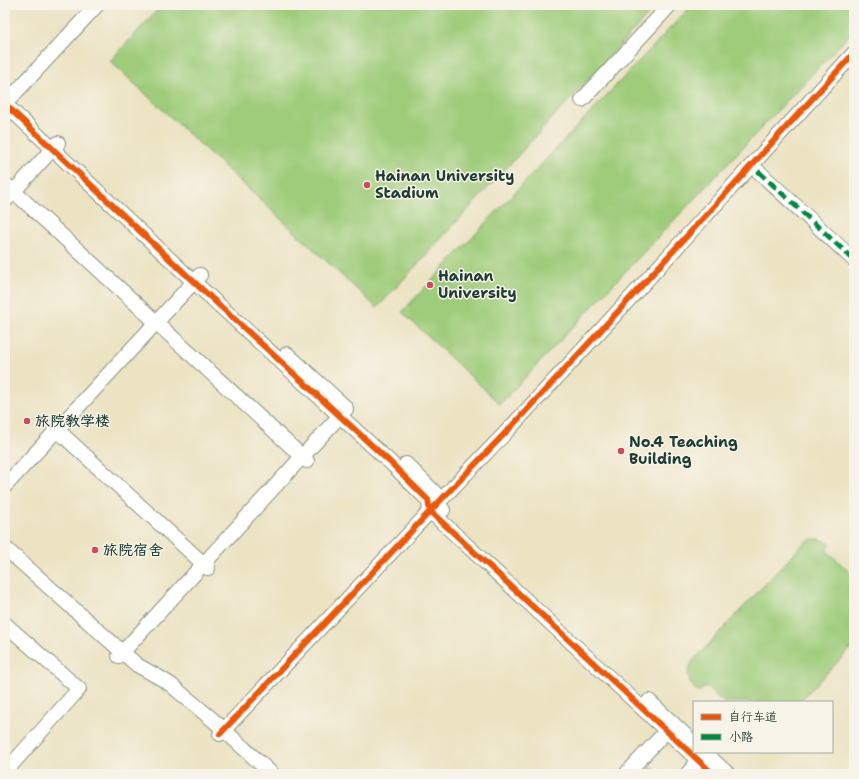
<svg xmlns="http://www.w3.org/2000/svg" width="859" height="779" viewBox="0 0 859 779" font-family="'Shantell Sans','LXGW WenKai TC',sans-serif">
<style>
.green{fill:#9fcc7a;stroke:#5f8457}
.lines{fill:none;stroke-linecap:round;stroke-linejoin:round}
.street-casing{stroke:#86907c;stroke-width:16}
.street{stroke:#fff;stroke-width:14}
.quiet{stroke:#00873e;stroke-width:5;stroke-dasharray:10 5;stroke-linecap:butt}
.cycleway-casing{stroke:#f7f3e8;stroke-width:8}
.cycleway{stroke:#e8590c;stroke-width:6}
.poi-dot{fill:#d1495b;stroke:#f7f3e8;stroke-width:1.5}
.labels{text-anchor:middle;stroke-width:3;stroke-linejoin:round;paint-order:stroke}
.poi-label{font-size:15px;font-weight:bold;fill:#1f3d34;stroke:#f7f3e8;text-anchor:start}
</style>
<rect width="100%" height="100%" fill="#f7f3e8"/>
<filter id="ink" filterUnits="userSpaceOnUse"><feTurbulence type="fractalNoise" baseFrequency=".025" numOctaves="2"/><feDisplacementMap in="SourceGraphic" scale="8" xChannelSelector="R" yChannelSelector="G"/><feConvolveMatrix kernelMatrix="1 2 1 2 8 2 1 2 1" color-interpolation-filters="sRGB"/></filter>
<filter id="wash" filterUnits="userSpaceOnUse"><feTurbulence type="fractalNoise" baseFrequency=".012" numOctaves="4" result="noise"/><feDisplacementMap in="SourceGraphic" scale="16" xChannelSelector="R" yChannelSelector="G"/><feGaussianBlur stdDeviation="0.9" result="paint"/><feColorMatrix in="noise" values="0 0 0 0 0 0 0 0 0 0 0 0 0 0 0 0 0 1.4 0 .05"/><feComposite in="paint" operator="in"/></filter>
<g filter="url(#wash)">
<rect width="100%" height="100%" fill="#ece3c3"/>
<path class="green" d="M 162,5 L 657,5 L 377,308 L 110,61 Z
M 692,5 L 854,5 L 854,30 L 500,404 L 402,312 Z
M 812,539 L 821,539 L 831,544 L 826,550 L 854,576 L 854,645 L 799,702 L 723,702 L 706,686 L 698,693 L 690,682 L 688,672 L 692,662 L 805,542 Z
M 644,759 L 660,774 L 630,774 Z"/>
</g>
<g filter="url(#ink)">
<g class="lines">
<defs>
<path id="street" d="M 582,100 L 670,5
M 5,104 L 194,282 L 340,416 L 391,463 L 428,500 L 430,511 L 713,774
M 5,104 L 97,5
M 758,171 L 854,260
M 9,187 L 307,461
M 5,201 L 58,143
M 287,354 L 345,407
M 54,427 L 208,568
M 406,464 L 435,493 L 437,504 L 443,510
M 5,486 L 200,275
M 5,548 L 137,665 L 162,679 L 171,685 L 213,720 L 272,774
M 5,624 L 79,689 L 5,772
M 119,656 L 346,409
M 649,701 L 694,743
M 220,734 L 437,504 L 510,428 L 602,329 L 854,53
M 704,752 L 728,774
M 626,774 L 673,724
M 687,774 L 705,755"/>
</defs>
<use href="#street" class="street-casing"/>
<use href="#street" class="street"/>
<path class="quiet" d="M 758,171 L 854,260"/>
<defs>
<path id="cycleway" d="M 5,104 L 194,282 L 340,416 L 391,463 L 428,500 L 430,511 L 713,774
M 220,734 L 437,504 L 510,428 L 602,329 L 854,53"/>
</defs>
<use href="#cycleway" class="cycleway-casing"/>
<use href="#cycleway" class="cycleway"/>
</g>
</g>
<g class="poi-dot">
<circle cx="367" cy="185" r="4"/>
<circle cx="430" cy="285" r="4"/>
<circle cx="27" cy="421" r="4"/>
<circle cx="621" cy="451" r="4"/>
<circle cx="95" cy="550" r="4"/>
</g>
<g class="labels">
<g class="poi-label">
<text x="375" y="181">Hainan University<tspan x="375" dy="17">Stadium</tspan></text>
<text x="438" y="281">Hainan<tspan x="438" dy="17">University</tspan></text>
<text x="35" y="426">旅院教学楼</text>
<text x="629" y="447">No.4 Teaching<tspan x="629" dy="17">Building</tspan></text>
<text x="103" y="555">旅院宿舍</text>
</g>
</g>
<rect width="859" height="779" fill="none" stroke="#f7f3e8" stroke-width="20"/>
<rect x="693" y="701" width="140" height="52" fill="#f7f3e8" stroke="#a1aaa0"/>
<rect x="701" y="714" width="20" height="6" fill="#e8590c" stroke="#a1aaa0"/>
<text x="729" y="721" font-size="12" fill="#1f3d34">自行车道</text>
<rect x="701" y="734" width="20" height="6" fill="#00873e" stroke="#a1aaa0"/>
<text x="729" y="741" font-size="12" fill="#1f3d34">小路</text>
</svg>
